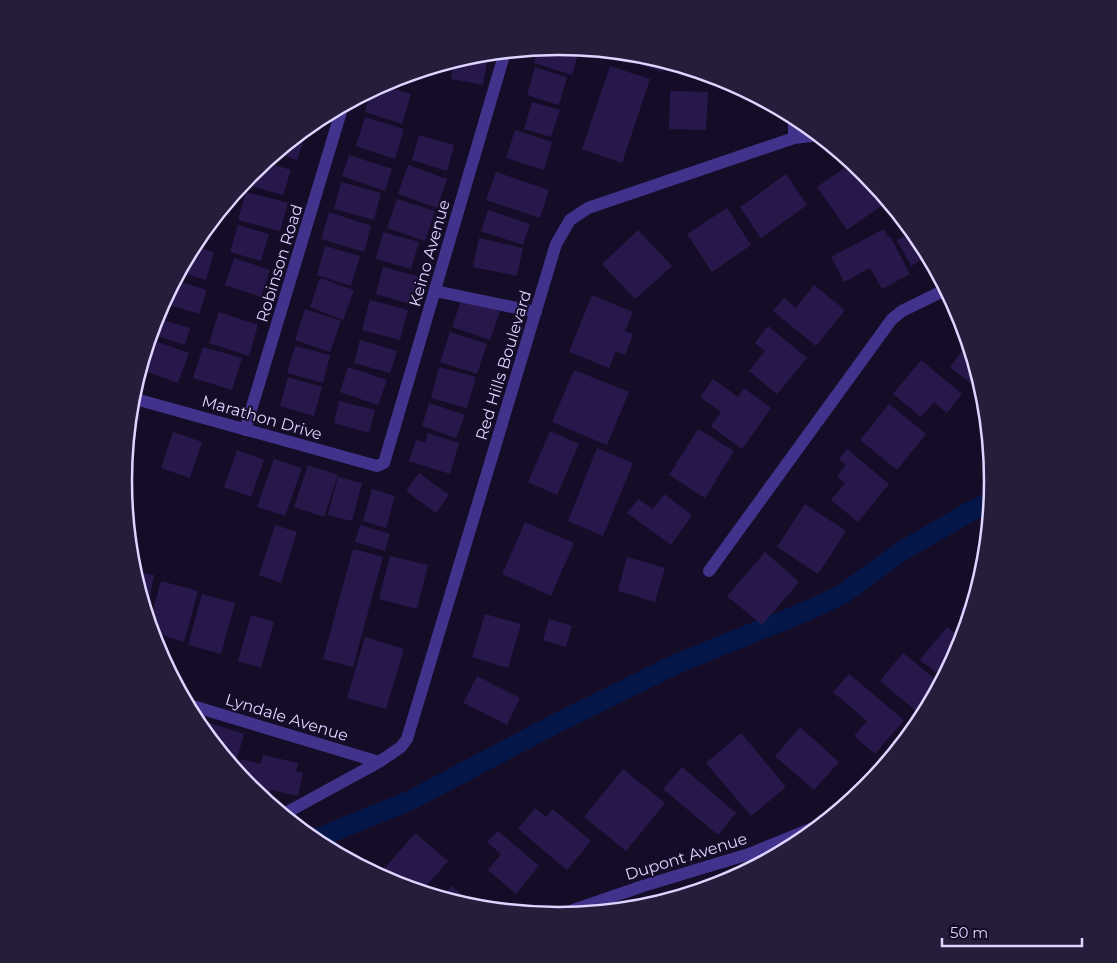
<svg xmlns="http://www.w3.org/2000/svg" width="1117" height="963" viewBox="0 0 1117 963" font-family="Montserrat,sans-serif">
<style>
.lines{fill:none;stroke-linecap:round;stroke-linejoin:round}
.canal{stroke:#051649;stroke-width:20}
.building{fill:#28174b}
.minor{stroke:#41338c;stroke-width:12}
.labels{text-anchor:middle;stroke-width:4;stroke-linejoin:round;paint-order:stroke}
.street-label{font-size:16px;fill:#ded4ff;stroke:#150d28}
.rim{fill:none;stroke:#ded4ff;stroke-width:2.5}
</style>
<rect width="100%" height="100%" fill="#150d28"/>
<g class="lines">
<path class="canal" d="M 313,840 L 411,800 L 555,724 L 676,664 L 807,611 L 843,594 L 899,553 L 969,512 L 992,501"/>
</g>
<path class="building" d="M 559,46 L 580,48 L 572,75 L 534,63 L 539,48 Z
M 630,53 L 644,55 L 666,61 L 662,72 L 628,60 Z
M 478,54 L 488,56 L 483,85 L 451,79 L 454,60 Z
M 447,63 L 444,72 L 429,68 Z
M 610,66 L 650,79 L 622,163 L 582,149 Z
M 535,67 L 567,77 L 559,105 L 527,95 Z
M 381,85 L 411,94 L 402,124 L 365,112 L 371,90 Z
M 670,91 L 708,92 L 706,130 L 669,129 Z
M 532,102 L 560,110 L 551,137 L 524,129 Z
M 365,117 L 404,129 L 395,159 L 356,146 Z
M 515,130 L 552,142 L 544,170 L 506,158 Z
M 299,134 L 305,136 L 297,160 L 277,152 Z
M 419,135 L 454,145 L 447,171 L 412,160 Z
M 349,155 L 392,169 L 385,191 L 342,176 Z
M 265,162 L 291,170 L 283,195 L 251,186 L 256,169 Z
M 851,163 L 881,206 L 847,230 L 817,187 Z
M 408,165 L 447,179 L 437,208 L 398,194 Z
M 496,172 L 549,190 L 540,218 L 486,200 Z
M 786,174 L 807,205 L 761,238 L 740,207 Z
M 341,182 L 381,193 L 374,220 L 334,209 Z
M 246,192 L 288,203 L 280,231 L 238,220 Z
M 397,199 L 435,211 L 425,241 L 387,228 Z
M 727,208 L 751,245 L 712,272 L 687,234 Z
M 488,210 L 530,224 L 523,245 L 481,231 Z
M 329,212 L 371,226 L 364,252 L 321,239 Z
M 238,225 L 269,234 L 261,261 L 230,252 Z
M 884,229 L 888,237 L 890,236 L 910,274 L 882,289 L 870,268 L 844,282 L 831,257 Z
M 638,230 L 672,266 L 635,299 L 602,264 Z
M 913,231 L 921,240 L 929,256 L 911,266 L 897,240 Z
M 383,232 L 419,242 L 411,269 L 376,259 Z
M 479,238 L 523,248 L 517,276 L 473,267 Z
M 193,246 L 214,252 L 206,280 L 179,272 Z
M 325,246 L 360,256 L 351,286 L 317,275 Z
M 234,258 L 270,270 L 261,297 L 225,285 Z
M 383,267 L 421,277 L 414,305 L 376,294 Z
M 320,278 L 354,290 L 343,320 L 310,307 Z
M 175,280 L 207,290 L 199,314 L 163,303 Z
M 814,285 L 845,310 L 816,346 L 773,311 L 784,298 L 796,308 Z
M 592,295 L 633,312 L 625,331 L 633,334 L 625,355 L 616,351 L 609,368 L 569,352 Z
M 462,298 L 500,311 L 490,340 L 452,327 Z
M 370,300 L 408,310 L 400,340 L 362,330 Z
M 305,309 L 341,321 L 330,352 L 295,340 Z
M 219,312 L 258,325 L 249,356 L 209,343 Z
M 156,318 L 190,328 L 185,345 L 151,334 Z
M 768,326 L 807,358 L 777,394 L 749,371 L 765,351 L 755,343 Z
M 966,331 L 980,378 L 974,386 L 950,367 L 965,347 L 958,341 Z
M 450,332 L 487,344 L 477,374 L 440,362 Z
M 149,339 L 189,353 L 178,383 L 140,369 Z
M 360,340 L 397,351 L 390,373 L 354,363 Z
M 295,346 L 330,355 L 323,383 L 287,373 Z
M 203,347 L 242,358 L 232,390 L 193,378 Z
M 921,360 L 962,394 L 947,413 L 934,402 L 921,417 L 893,394 Z
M 348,367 L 387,380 L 378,405 L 340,392 Z
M 439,367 L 476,377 L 467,408 L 431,398 Z
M 574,370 L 629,392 L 607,445 L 552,422 Z
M 288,377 L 322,387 L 314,416 L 280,406 Z
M 713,379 L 738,397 L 744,388 L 771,408 L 742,449 L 711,426 L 721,412 L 700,397 Z
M 339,401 L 375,410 L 369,433 L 334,423 Z
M 429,403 L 465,415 L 456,438 L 422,426 Z
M 889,404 L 926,434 L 897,470 L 860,440 Z
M 130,412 L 140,415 L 128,458 L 126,457 Z
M 698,429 L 734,451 L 705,498 L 669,475 Z
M 550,431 L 579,444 L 557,495 L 528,482 Z
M 173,432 L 202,442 L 190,478 L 161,468 Z
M 428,433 L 459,443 L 450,474 L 409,461 L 416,440 L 425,443 Z
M 597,448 L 633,463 L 603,536 L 568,521 Z
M 847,449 L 889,484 L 858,522 L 831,500 L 845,483 L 837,476 L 846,465 L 839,459 Z
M 237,450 L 264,460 L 251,497 L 224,487 Z
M 274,459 L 302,468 L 285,516 L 257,507 Z
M 308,465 L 338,475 L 324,517 L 294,507 Z
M 419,473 L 449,495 L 436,513 L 406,491 Z
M 338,477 L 362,483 L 352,521 L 328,515 Z
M 372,489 L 395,496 L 386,528 L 363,521 Z
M 664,494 L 692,515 L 671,545 L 627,513 L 638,499 L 653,509 Z
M 805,504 L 846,531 L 818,574 L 777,547 Z
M 525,522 L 574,543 L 551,596 L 502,574 Z
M 275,525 L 297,532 L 281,583 L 259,575 Z
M 360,525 L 390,534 L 385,551 L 355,542 Z
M 353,549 L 383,557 L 353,667 L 323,659 Z
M 765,552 L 799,582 L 762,625 L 727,596 Z
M 390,556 L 428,565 L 417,609 L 379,599 Z
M 627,557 L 665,568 L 655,602 L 618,591 Z
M 133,571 L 154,575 L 146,615 Z
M 161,581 L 198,591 L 184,642 L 152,632 L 149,624 Z
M 980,585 L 976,597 L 970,618 L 960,610 Z
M 202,594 L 235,603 L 221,654 L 188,645 Z
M 485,614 L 521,624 L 508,668 L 472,657 Z
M 251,615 L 274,622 L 261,668 L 238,661 Z
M 549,619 L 572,626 L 566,647 L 543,640 Z
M 947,627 L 963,640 L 961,648 L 944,679 L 920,660 Z
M 365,637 L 404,649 L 386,709 L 347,698 Z
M 903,653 L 941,684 L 934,698 L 921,715 L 880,681 Z
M 849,674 L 904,720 L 875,754 L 854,736 L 867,721 L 833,692 Z
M 477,676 L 520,698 L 507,725 L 463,703 Z
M 200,720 L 244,734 L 234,769 L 199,726 Z
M 800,727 L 839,762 L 814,790 L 775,756 Z
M 741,733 L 786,787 L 751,816 L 706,763 Z
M 263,755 L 298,763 L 296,771 L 303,773 L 298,796 L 271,790 L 268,800 L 262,799 L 251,789 L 238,773 L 241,759 L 261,764 Z
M 682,767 L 736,813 L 718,835 L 663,789 Z
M 623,769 L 665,803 L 626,851 L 584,817 Z
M 535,808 L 546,817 L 553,809 L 591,841 L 567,870 L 518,829 Z
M 498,831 L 539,866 L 516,894 L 488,870 L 501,854 L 487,842 Z
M 415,833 L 448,861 L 421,892 L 405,888 L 384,869 Z
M 452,886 L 478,909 L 441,898 Z
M 669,894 L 675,899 L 651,906 L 651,905 Z"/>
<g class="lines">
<path class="minor" d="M 794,138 L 794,116
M 435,291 L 536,312
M 132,398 L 377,466 L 384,463 L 505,52
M 245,430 L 343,105
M 709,571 L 892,319 L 902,311 L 947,289
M 186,704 L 379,762
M 282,815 L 379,762 L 401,747 L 407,739 L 556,244 L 570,220 L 588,208 L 794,138 L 819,135
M 749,854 L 761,864
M 556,916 L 643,886 L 749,854 L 825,823"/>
</g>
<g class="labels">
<g class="street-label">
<text transform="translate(429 253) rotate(-74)" y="6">Keino Avenue</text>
<text transform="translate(279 263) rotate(-73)" y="6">Robinson Road</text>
<text transform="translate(503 365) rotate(-73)" y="6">Red Hills Boulevard</text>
<text transform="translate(262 417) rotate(16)" y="6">Marathon Drive</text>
<text transform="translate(287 717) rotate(17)" y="6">Lyndale Avenue</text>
<text transform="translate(686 856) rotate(-17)" y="6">Dupont Avenue</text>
</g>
</g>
<path d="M0 0H1117V963H0ZM132 481a426 426 0 1 1 852 0a426 426 0 1 1-852 0Z" fill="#251d39" fill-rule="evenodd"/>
<path class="rim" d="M132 481a426 426 0 1 1 852 0a426 426 0 1 1-852 0Z"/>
<path d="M942 938v8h140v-8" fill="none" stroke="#ded4ff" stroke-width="2.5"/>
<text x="950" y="938" font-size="15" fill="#ded4ff" stroke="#150d28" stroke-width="4" paint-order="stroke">50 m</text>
</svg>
